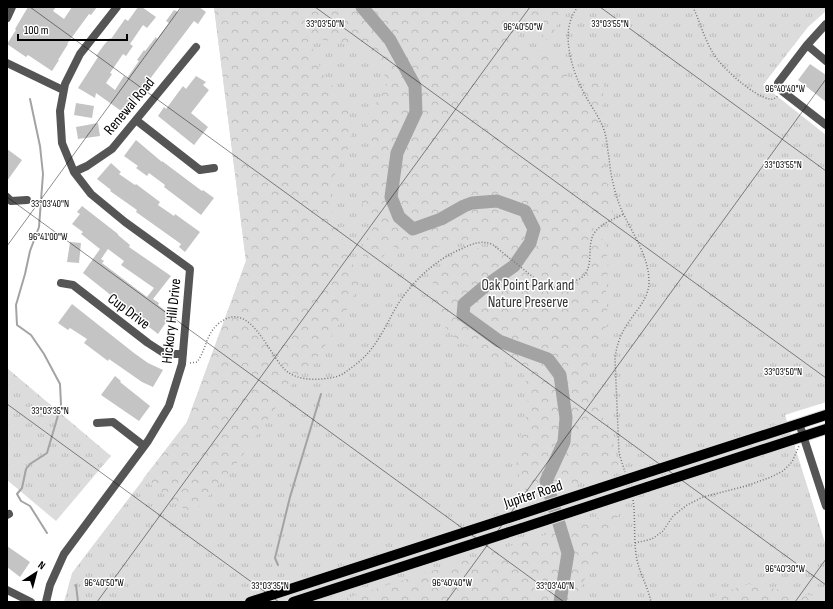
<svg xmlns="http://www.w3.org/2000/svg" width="833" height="609" viewBox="0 0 833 609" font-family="'Sofia Sans Condensed',sans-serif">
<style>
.grass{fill:url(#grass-tufts)}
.forest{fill:url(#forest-crowns)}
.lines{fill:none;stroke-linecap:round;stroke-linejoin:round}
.stream{stroke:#a3a3a3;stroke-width:2}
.river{stroke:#a3a3a3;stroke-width:13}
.building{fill:#c4c4c4;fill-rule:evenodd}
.major-casing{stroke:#dbdbdb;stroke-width:12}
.path{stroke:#777;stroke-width:1.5;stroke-dasharray:1 2;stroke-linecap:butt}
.minor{stroke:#555;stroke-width:8}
.major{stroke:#000;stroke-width:10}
.major-bridge-casing{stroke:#dbdbdb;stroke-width:12;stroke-linecap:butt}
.major-bridge{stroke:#000;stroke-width:10}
.ticks{fill:none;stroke:#000;stroke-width:1;stroke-opacity:0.45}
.labels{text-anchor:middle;stroke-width:3;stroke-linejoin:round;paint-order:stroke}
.street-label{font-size:15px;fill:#000;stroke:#fff}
.park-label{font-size:15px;fill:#333;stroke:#fff}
.ticks-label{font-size:10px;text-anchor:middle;fill:#000;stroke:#fff;stroke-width:3;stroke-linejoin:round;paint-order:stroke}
</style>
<defs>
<pattern id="grass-tufts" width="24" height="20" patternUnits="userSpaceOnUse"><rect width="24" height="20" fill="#dcdcdc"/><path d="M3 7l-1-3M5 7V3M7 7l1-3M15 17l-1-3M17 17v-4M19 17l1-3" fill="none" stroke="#bbb"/></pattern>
<pattern id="forest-crowns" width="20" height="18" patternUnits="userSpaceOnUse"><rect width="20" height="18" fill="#dcdcdc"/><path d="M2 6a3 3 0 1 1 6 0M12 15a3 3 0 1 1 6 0" fill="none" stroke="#bbb"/></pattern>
</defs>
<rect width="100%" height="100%" fill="#fff"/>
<path class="grass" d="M 214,7 L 826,7 L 826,11 L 808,27 L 763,85 L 826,135 L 826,402 L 785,415 L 826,546 L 826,602 L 64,602 L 72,573 L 187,422 L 246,261 Z
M 7,368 L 111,456 L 56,521 L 7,480 Z"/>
<path class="forest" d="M 214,7 L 567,7 L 553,33 L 547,40 L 529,20 L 519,29 L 518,46 L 525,54 L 540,50 L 555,57 L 566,70 L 568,83 L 578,91 C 590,81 588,77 604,82 L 601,130 L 603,165 L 613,212 L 589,223 L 601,237 L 606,245 L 608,268 L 606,290 L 608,324 L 594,346 L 585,374 L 593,398 L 611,434 L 620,471 L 531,498 L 523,486 L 516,468 L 519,442 L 526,416 L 529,390 L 521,368 L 498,361 L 475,351 L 454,338 L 434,312 L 430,297 L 434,278 L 446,267 L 462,256 L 477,248 L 492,253 L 496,240 L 489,233 L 461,242 L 443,245 L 413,258 L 393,246 L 377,263 L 365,262 L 361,249 L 376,223 L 364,217 L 362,201 L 369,173 L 372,134 L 364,118 L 375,105 L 388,83 L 379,63 L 350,43 L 334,42 L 307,36 L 323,74 L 344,100 L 352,122 L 350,145 L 334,176 L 329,204 L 349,257 L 361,279 L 343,318 L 319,355 L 291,386 L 238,462 L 192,515 L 143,479 L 187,422 L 246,261 Z
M 620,511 L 573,602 L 335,602 Z
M 749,584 L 814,596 L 814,602 L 710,602 L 716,595 Z"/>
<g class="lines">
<path class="stream" d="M 30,99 L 40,146 L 43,174 L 39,227 L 30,251 L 25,274 L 16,305 L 17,325 L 31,335 L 44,354 L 60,384 L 61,405 L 47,453 L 30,464 L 26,469 L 22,488 L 17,494 L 21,501 L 30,506 L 47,533
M 278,565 L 275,558 L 290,497 L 321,394
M 76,585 L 78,602
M 737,602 L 758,602"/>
<path class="river" d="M 362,7 L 390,40 L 415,86 L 416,112 L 397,153 L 391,197 L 399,217 L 413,229 L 441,219 L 464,206 L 472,203 L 497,201 L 525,211 L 534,229 L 530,243 L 514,266 L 484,287 L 464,304 L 463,315 L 499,341 L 548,359 L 560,375 L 566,418 L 564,442 L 546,481 L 568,553 L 560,602"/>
</g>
<path class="building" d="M 28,7 L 56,7 L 53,11 L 64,19 L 72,7 L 97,7 L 91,15 L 89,14 L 67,44 L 68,44 L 58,60 L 59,60 L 52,71 L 28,55 L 26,57 L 7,44 L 16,30 L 15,29 Z
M 138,7 L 142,7 L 156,17 L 147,28 L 143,25 L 130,44 L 133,46 L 126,56 L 123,54 L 110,73 L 112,74 L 106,83 L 115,90 L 124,76 L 127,78 L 139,61 L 137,60 L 144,50 L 145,51 L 156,37 L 157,39 L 169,23 L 166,21 L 174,10 L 178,12 L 182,7 L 199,7 L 206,12 L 198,24 L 194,21 L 124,113 L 96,93 L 95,98 L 78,88 L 98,57 L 96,56 L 104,45 L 110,38 L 111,39 L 125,19 L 128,21 Z
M 810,64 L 826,75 L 826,102 L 798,80 Z
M 196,76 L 206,82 L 203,85 L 209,90 L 191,113 L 208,127 L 194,145 L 158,116 L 164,107 L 166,109 L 183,86 L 186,89 Z
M 76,103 L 94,106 L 92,118 L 74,115 Z
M 98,123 L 100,136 L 78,139 L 76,127 Z
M 136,140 L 162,162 L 162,161 L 202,191 L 203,190 L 214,198 L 201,215 L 164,187 L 165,185 L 149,173 L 147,176 L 136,168 L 138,166 L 124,156 Z
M 7,149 L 22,160 L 7,181 Z
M 111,163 L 121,172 L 119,174 L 135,185 L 136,184 L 160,202 L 158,205 L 174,216 L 175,214 L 200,232 L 185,252 L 179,247 L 181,244 L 136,212 L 137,210 L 110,191 L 111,190 L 97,179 Z
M 82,206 L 118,234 L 118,235 L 130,245 L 129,247 L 171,276 L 153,299 L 159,303 L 158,305 L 171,315 L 158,334 L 121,305 L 122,304 L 83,273 L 100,249 L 81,234 L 83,232 L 72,224 L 80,214 L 77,212 ZM 108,249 L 124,261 L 121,265 L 154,288 L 147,297 L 102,263 L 104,261 L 101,259 Z
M 70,242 L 81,243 L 79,263 L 67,262 Z
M 72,304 L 134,353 L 148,363 L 163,370 L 153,387 L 142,382 L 109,359 L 108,361 L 84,343 L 87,339 L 70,328 L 68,330 L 58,323 Z
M 115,376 L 121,381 L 120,382 L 150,406 L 139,421 L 101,395 Z
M 7,546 L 30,562 L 20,577 L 7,567 Z"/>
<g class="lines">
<defs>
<path id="major" d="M 643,474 L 826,415
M 647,487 L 826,429
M 250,602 L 518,515
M 293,602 L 522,528"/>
</defs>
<use href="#major" class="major-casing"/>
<path class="path" d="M 578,7 C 559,29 571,69 584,93 C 590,105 599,116 604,130 C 607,138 607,148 609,157 C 610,171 613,185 617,198 C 626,226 648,250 649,280 C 650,299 634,312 625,328 C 619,338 616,348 615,359 L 619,453 L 625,472
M 693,7 C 700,22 704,38 713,53 C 720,66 754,97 770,99 C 773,100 775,98 778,96
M 190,363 L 197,362 C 206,350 206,335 217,325 C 251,294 269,360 289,373 C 299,379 311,380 322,379 C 331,378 340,377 347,371 C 354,366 362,360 368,353 C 381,338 388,321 398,304 C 413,281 435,260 461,249 C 472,244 480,240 492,244 L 543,285 C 554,289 560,288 570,283 C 573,281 578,280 581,278 C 596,267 585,245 595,232 C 602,223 614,219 624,214
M 633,500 C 636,520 633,540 637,560 C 640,574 648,587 651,602
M 635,543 L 652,539 L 663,531 L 673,516 L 687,505 L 703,497 L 746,486 L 771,477 L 783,471 L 792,462 L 799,446"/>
<path class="minor" d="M 7,18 L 12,7
M 826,24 L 807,45 L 778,83 L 779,88 L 782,91 L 826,125
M 807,45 L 826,61
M 7,63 L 63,90
M 136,120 L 200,170 L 214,168
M 74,172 L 87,166 L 112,149 L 196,47
M 7,197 L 11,201 L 27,200
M 61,283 L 73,285 L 148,343 L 162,352 L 172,354 L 183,354
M 97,423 L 113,422 L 144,446
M 799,423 L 826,506
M 7,515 L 9,514
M 7,590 L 31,602
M 46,602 L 50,585 L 64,554 L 148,441 L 169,406 L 182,364 L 190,269 L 125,222 L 91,194 L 74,172 L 62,143 L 60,111 L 65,84 L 80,54 L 117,7"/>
<use href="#major" class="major"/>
<defs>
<path id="major-bridge" d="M 518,515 L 643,474
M 522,528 L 647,487"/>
</defs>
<use href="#major-bridge" class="major-bridge-casing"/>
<use href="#major-bridge" class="major-bridge"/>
</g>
<path class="ticks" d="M 30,7 L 826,585M 315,7 L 826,378M 600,7 L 826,171M 7,197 L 564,602M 7,246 L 181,7M 7,404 L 279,602M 97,602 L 530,7M 446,602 L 826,79M 795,602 L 826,559"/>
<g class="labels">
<g class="street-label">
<text transform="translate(129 106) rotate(-50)" y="5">Renewal Road</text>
<text transform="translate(129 311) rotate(37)" y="5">Cup Drive</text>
<text transform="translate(171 321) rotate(-84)" y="5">Hickory Hill Drive</text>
<text transform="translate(533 494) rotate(-18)" y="5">Jupiter Road</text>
</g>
<g class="park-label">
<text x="528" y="290">Oak Point Park and<tspan x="528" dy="17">Nature Preserve</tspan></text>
</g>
</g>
<g class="ticks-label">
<text x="325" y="27">33°03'50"N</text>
<text x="610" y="27">33°03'55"N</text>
<text x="523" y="30">96°40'50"W</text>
<text x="785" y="92">96°40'40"W</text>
<text x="783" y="168">33°03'55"N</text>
<text x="50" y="207">33°03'40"N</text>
<text x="48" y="240">96°41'00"W</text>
<text x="783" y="375">33°03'50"N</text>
<text x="50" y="414">33°03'35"N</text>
<text x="785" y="572">96°40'30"W</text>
<text x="104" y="586">96°40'50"W</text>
<text x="452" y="586">96°40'40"W</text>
<text x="270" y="589">33°03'35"N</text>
<text x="555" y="589">33°03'40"N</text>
</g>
<rect width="833" height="609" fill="none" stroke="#000000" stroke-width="16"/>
<g transform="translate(36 573) rotate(36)" stroke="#ffffff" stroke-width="3" paint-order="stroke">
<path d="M0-3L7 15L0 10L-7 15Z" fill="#000000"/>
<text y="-6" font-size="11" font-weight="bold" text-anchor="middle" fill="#000000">N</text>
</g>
<path d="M18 34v6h109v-6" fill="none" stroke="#000000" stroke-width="2"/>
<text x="24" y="34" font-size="12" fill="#000000" stroke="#ffffff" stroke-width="3" paint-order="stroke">100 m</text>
</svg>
